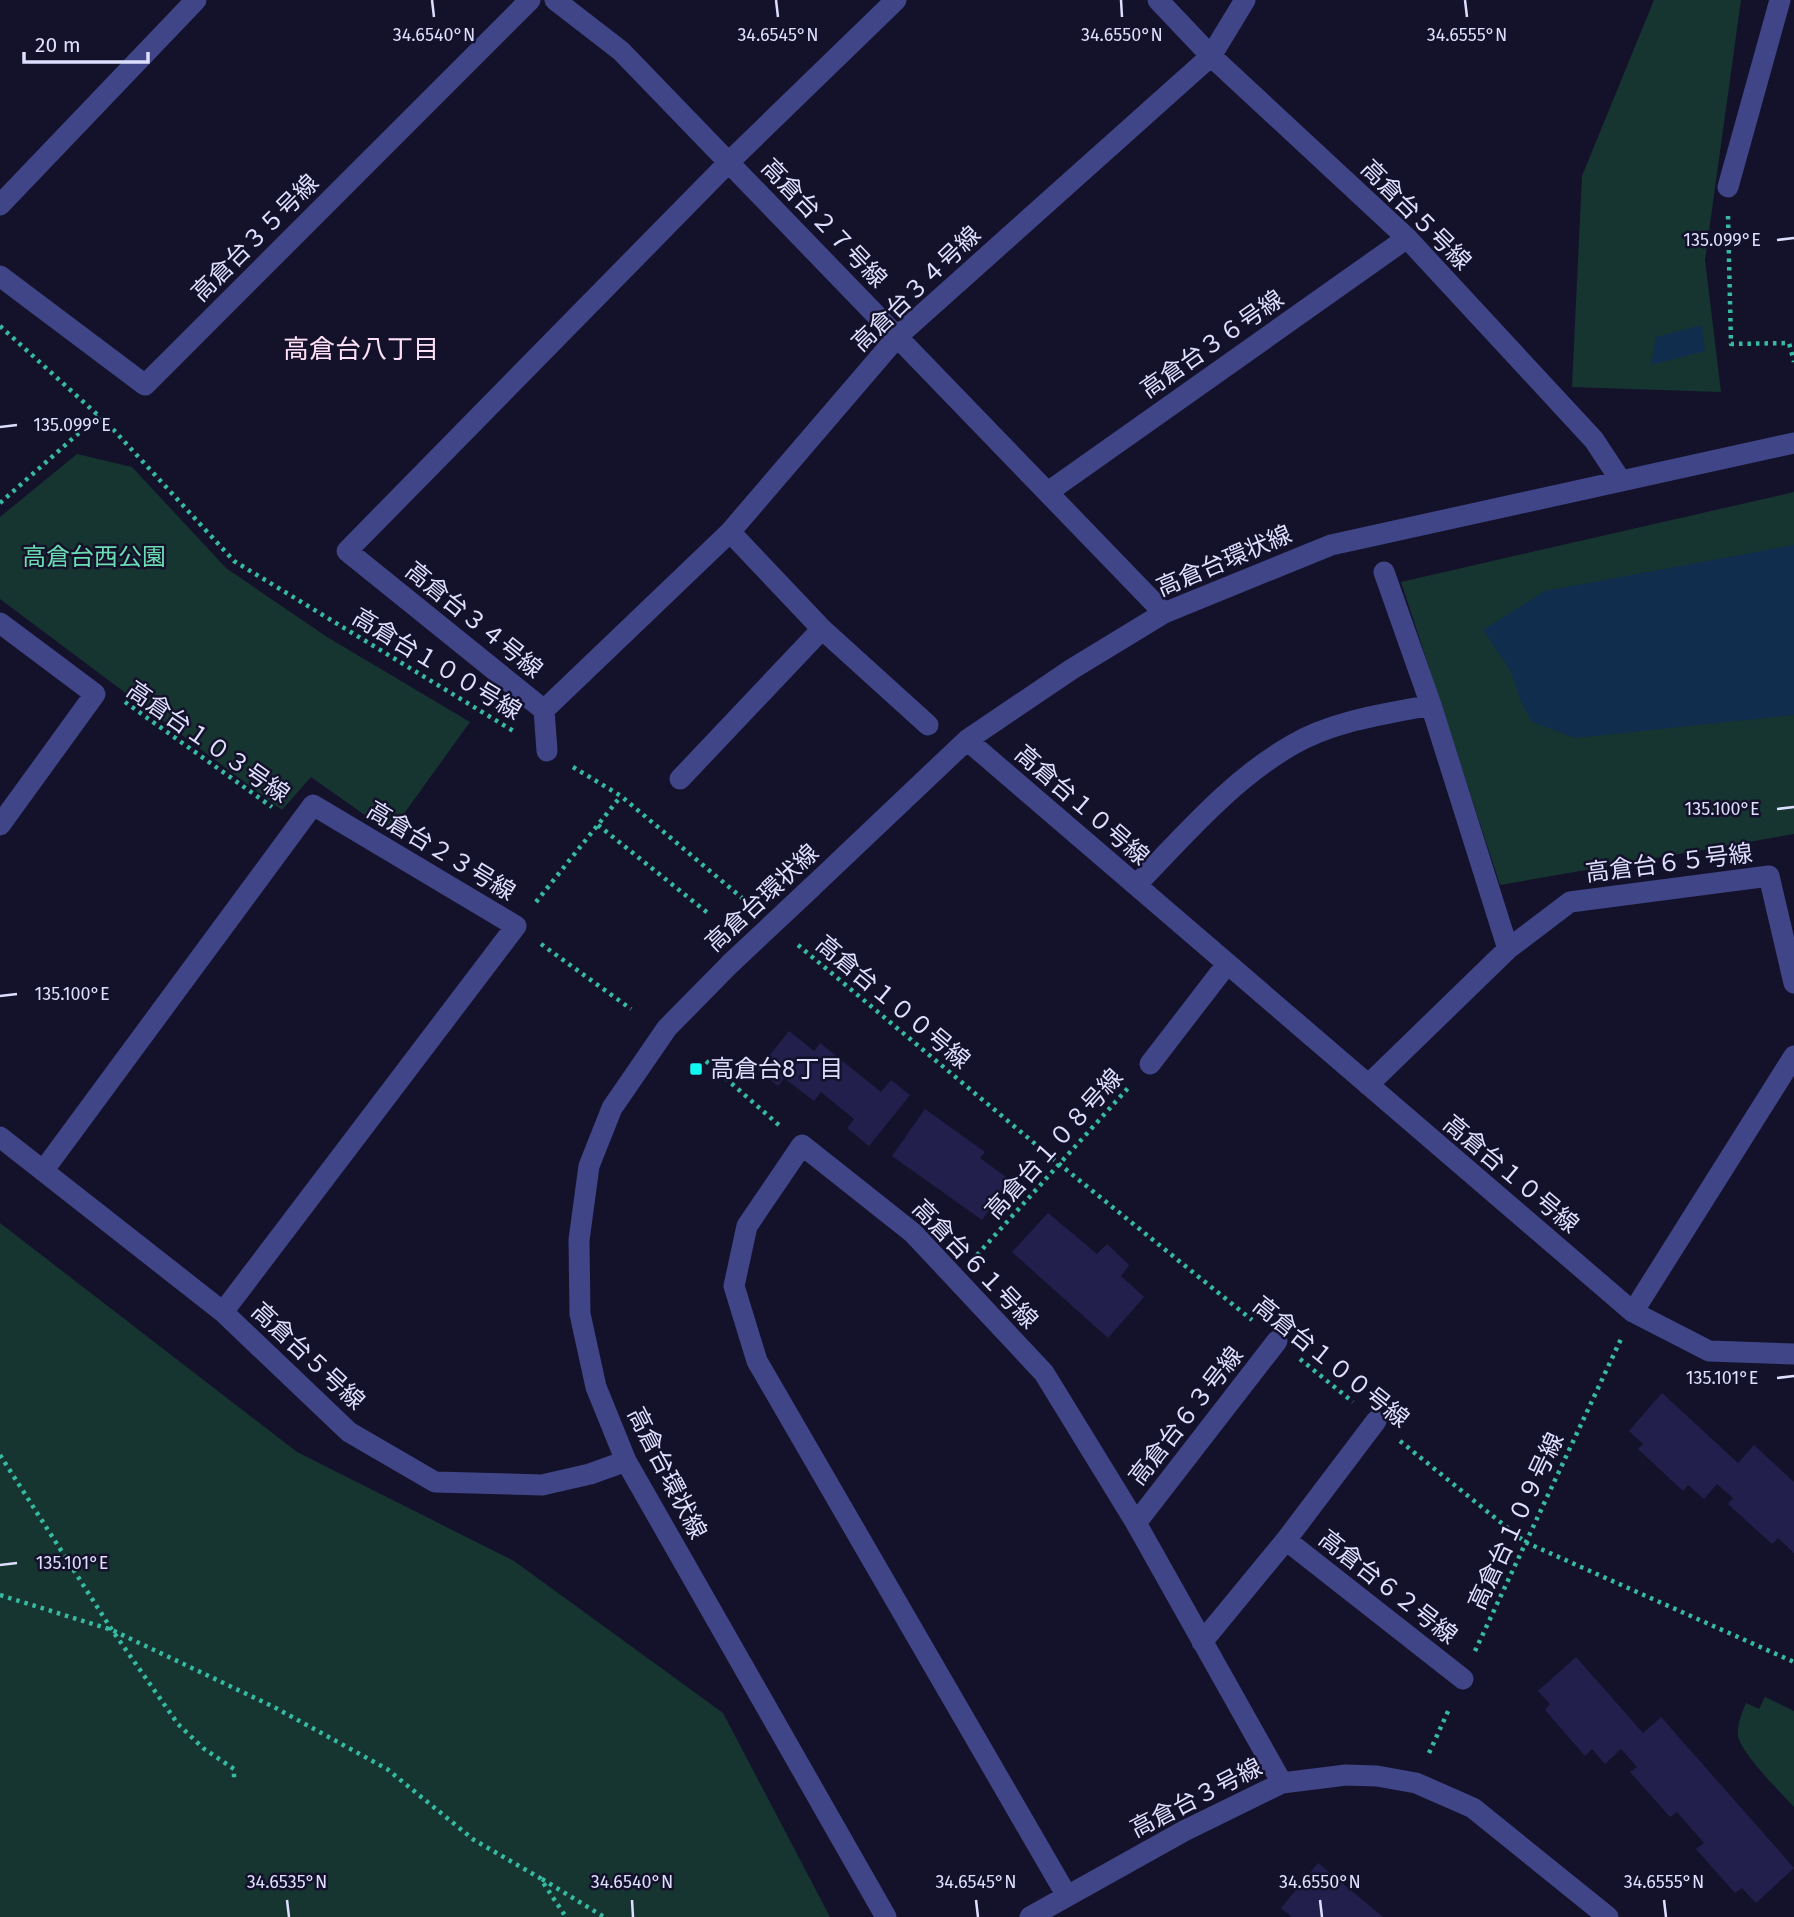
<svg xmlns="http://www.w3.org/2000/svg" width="1794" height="1917" font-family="'Fira Sans','Noto Sans JP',sans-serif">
	<rect width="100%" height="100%" fill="#14122b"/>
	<path fill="#163530" d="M1654,0H1741L1705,260L1721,392L1572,387L1582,176Z
		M77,454L132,467L226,568L327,637L470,722L390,833L311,777L282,810L0,599V517Z
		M1794,492V834L1500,885L1401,582Z
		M0,1223L297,1452L514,1561L723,1713L830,1917H0Z
		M1765,1697L1794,1711V1807C1781,1793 1741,1753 1738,1736C1737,1725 1742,1712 1746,1703L1759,1709Z"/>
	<path fill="#102d4d" d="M1702,325L1705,351L1651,365L1656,337Z
		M1794,545V715L1575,738L1532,722L1522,704L1510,670L1483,630L1545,591Z"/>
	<path fill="#231f4c" d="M789,1031L814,1051L820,1043L881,1092L891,1080L910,1095L869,1146L847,1128L854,1119L821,1092L814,1101L784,1078L778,1086L758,1070Z
		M925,1109L985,1152L980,1158L1010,1180L982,1220L892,1156Z
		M1048,1213L1097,1254L1107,1244L1129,1265L1121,1276L1144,1297L1108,1338L1012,1252Z
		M1662,1393L1738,1463L1754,1445L1794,1482V1553L1778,1538L1772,1544L1728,1504L1733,1498L1717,1484L1704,1499L1688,1485L1683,1491L1638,1449L1643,1444L1629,1431Z
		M1576,1657L1643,1733L1661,1717L1794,1868L1756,1903L1742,1888L1735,1893L1696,1849L1704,1843L1677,1812L1670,1817L1630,1772L1637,1767L1621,1749L1605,1764L1592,1749L1585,1756L1545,1710L1550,1704L1538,1691Z
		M1318,1863L1383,1917H1292L1281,1908Z"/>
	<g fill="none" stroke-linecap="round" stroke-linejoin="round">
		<path stroke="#36baa2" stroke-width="4.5" stroke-dasharray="3.5 5" stroke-linecap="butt" d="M1728,216L1731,344L1789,343L1794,362
			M0,326L111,427L234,561L515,732
			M0,503L98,416
			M125,702L272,807
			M573,767L621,796L748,903
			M598,825L709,914
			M536,902L621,796
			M541,944L631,1009
			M798,945L1058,1163L1252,1320
			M706,1061L780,1126
			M977,1255L1129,1087
			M1300,1359L1353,1402
			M1400,1441L1525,1542L1794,1662
			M0,1455L112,1630L178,1724L203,1748L234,1769V1782
			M0,1595L112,1630L274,1707L387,1769L474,1840L540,1878L566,1917
			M1475,1651L1621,1339
			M1429,1753L1450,1707
			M542,1879L604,1917"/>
		<path stroke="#404588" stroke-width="21" d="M555,0L621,51L1164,613
			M896,0L729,162L347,551L544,710L730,532L898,336L1211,56L1245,0
			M1158,0L1211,56L1407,238L1594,440L1621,481
			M1728,187L1780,0
			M0,205L196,0
			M0,276L145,385L530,0
			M1048,492L1407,238
			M730,532L822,629L928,725
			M1384,572L1431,705L1508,949
			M0,623L95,694L0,825
			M544,710L547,751
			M967,740L1633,1312L1709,1351L1794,1354
			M680,779L822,629
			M1136,885C1184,836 1231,780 1292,745C1332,721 1385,714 1431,705
			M812,887L967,740L1072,669L1164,613L1331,545L1794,443
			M731,963L667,1028L612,1108L589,1166L579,1240L580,1314L596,1387L626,1461L886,1917
			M1150,1064L1227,964
			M1368,1085L1508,949L1570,902L1769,876L1794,983
			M0,1137L223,1312L349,1432L435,1482L542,1485L590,1474L626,1461
			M43,1171L313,805L516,926L223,1312
			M1633,1312L1794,1056
			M1136,1523L1277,1341
			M1286,1540L1376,1421
			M1202,1642L1286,1540L1463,1679
			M1067,1896L757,1361L734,1286L747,1226L802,1145L913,1233L1044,1373L1136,1523L1282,1783
			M1030,1917L1184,1831L1282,1783L1346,1775L1377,1776L1416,1783L1473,1808L1608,1917"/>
		<path stroke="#404588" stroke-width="21" d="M731,963L812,887"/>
	</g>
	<path fill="none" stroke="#dedefe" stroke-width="2.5" d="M432,0L434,17M776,0L778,17M1121,0L1122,17M1465,0L1467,17M1777,240L1794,238M0,427L17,425M1777,809L1794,807M0,996L17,994M1777,1378L1794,1376M0,1565L17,1563M287,1900L289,1917M632,1900L633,1917M976,1900L978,1917M1320,1900L1322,1917M1664,1900L1666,1917"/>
	<rect fill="#12f6f2" stroke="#14122b" stroke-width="2.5" x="689" y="1062" width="14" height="14" rx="3.5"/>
	<g text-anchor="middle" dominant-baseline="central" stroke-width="5" stroke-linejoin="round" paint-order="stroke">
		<g font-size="24" fill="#dedefe" stroke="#14122b">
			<text transform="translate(1416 215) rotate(45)">高倉台５号線</text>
			<text transform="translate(824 223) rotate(46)">高倉台２７号線</text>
			<text transform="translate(255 238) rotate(-45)">高倉台３５号線</text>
			<text transform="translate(916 289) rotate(-44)">高倉台３４号線</text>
			<text transform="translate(1212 344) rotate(-35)">高倉台３６号線</text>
			<text transform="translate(1224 561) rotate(-23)">高倉台環状線</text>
			<text transform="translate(474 620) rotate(39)">高倉台３４号線</text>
			<text transform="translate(437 664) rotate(31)">高倉台１００号線</text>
			<text transform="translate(208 742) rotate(35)">高倉台１０３号線</text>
			<text transform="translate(1082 805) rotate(41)">高倉台１０号線</text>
			<text transform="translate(441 851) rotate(31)">高倉台２３号線</text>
			<text transform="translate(1669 863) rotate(-7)">高倉台６５号線</text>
			<text transform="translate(762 898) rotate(-43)">高倉台環状線</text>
			<text transform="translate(893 1002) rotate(40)">高倉台１００号線</text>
			<text transform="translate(1054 1144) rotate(-48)">高倉台１０８号線</text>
			<text transform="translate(1511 1174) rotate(40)">高倉台１０号線</text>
			<text transform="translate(975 1264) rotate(46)">高倉台６１号線</text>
			<text transform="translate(308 1356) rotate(43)">高倉台５号線</text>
			<text transform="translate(1331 1362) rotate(39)">高倉台１００号線</text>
			<text transform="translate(1186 1416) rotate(-52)">高倉台６３号線</text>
			<text transform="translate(667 1473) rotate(63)">高倉台環状線</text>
			<text transform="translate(1516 1521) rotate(-65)">高倉台１０９号線</text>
			<text transform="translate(1388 1587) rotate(38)">高倉台６２号線</text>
			<text transform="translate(1196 1798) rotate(-27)">高倉台３号線</text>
		</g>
		<g font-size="24" fill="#6bddb3" stroke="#14122b">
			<text x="94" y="557">高倉台西公園</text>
		</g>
		<g font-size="24" fill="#dedefe" stroke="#14122b" text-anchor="start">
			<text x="710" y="1069">高倉台8丁目</text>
		</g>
		<g font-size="26" fill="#fee0f6" stroke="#14122b">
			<text x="361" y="349">高倉台八丁目</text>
		</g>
	</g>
	<g font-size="18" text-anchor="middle" fill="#dedefe" stroke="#14122b" stroke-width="5" stroke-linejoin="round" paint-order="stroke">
		<text x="434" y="41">34.6540°N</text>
		<text x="778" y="41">34.6545°N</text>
		<text x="1122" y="41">34.6550°N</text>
		<text x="1467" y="41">34.6555°N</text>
		<text x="1722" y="246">135.099°E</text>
		<text x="72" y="431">135.099°E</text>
		<text x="1722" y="815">135.100°E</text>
		<text x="72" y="1000">135.100°E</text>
		<text x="1722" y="1384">135.101°E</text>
		<text x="72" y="1569">135.101°E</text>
		<text x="287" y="1888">34.6535°N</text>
		<text x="632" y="1888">34.6540°N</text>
		<text x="976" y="1888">34.6545°N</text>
		<text x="1320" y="1888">34.6550°N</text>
		<text x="1664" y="1888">34.6555°N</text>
	</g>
	<path d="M24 52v10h124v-10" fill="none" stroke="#dedefe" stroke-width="3.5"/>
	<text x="35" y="52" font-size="21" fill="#dedefe" stroke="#14122b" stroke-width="5" paint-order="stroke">20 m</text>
</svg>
